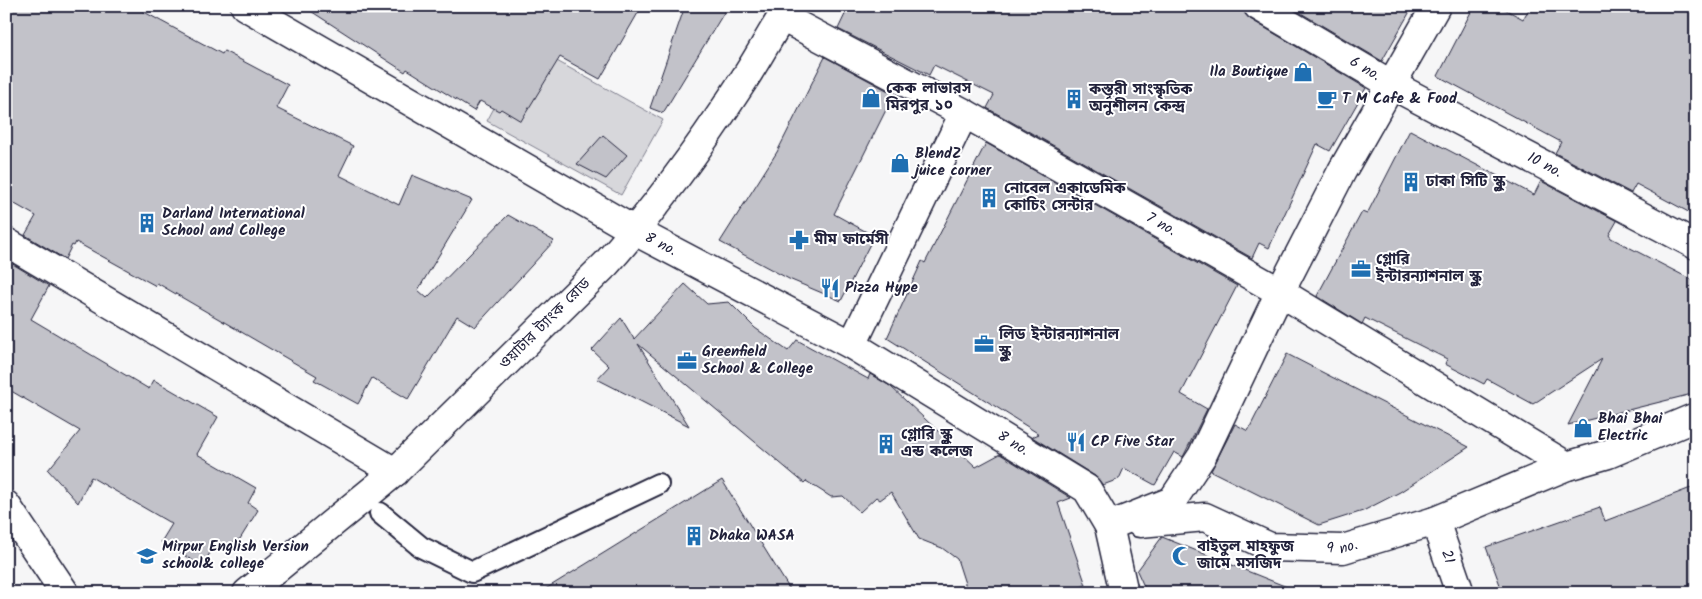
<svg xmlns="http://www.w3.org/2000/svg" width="1702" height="599" font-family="Kalam,'Noto Sans Bengali',sans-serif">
	<rect width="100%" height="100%" fill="#f6f6f7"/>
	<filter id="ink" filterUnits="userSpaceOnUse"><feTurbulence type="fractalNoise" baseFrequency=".02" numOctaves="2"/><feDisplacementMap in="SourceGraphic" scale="10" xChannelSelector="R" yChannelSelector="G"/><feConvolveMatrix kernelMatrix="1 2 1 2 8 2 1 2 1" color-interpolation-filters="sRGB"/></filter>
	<g filter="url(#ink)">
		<path fill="#d7d7db" stroke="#7c7c8b" d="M528,45L663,120L621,195L487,121Z"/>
		<path fill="#c2c2c9" stroke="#22223b" d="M6,6H133L222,54L224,51L288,85L276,108L353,146L339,175L399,205L412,175L472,200L418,290L427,298L508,215L554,241L475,327L457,316L408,399L372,378L358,404L314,380L317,376L157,283L156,286L76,242L74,246L72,245L65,259L25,235L36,216L6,199Z
			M303,6H642L600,79L560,57L521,121L501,109L499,111L480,101L474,111L407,69L405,72Z
			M685,6H728L663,113L650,108Z
			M849,6H1242L1245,14L1250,19L1366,88L1330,151L1317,144L1269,248L1259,243L1252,258L987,108L994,95L934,65L929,75L838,29Z
			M1289,6H1413L1382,61Z
			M1474,6H1499L1523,19L1531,6H1696V216L1636,184L1631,193L1555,153L1561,142L1438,76Z
			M825,57L894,94L834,214L874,236L841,301L789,279L720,242L777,152Z
			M1410,130L1534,195L1541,181L1617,221L1609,235L1611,238L1696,282V393L1568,425L1602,359L1533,404L1487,379L1484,384L1445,364L1447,359L1365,318L1362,324L1317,296L1362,212L1367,214Z
			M603,135L627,155L606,179L577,164Z
			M986,143L1237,286L1181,394L1207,409L1183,457L1174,452L1155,485L1124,468L1119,479L1103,485L1095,476L1032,437L1039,434L887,338L922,261L925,263Z
			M11,263L49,286L31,319L149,389L154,380L218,417L197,454L256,488L248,503L258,510L240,539L210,553L202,566L161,542L172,524L91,477L78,503L48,470L80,431L6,388V271Z
			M685,284L707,304L729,302L755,328L788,351L797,340L868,379L870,374L890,386L976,467L1000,454L1071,498L1058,503L1086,585L1062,593H968L957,559L942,548L919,539L891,492L880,500L876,497L860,512L843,496L831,497L806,481L804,483L638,344L689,426L597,379L609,366L592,350L621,318L634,339Z
			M1287,354L1320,371L1469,447L1400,492L1363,511L1319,525L1211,471L1235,424L1248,431Z
			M722,480L792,593H539Z
			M1696,486V593H1503L1486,547L1600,507L1605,521Z
			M1162,537L1297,591L1296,593H1147L1137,571Z"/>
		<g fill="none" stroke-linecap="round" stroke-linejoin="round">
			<defs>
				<path id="lane" d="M380,513L421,547L472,572L658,484"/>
				<g id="street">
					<path id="s1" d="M245,6L635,231L852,345L1087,489L1109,526L1124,593"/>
					<path id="s2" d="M1258,6L1392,85L1696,245"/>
					<path id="s3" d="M782,17L964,113L1280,292L1567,466"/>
					<path d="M6,242L395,472"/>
					<path d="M852,345L964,113"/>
					<path id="s4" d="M1435,521L1460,593"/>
					<path id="s5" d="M1140,523L1205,517L1270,547L1343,549L1435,521L1567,466L1608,454L1696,417"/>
					<path d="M1109,526L1172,501L1202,456L1280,292L1342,171L1436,6"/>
					<path d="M247,593L395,472L606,264C656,208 700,147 741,84C758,59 772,31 789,6"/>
				</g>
				<path id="primary" d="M6,505L65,593"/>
			</defs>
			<use href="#lane" stroke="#22223b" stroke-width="24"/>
			<use href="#street" stroke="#22223b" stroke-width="31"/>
			<use href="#primary" stroke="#22223b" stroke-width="31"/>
			<use href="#lane" stroke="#fff" stroke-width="20"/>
			<use href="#street" stroke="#fff" stroke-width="28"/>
			<use href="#primary" stroke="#fff" stroke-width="28"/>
		</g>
	</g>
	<defs>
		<symbol id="shop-bare" viewBox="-9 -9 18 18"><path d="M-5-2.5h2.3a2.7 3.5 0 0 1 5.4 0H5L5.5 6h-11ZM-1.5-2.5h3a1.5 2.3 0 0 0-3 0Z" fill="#1f6fb2" stroke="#fff" stroke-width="2.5" paint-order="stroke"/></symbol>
		<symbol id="building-bare" viewBox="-9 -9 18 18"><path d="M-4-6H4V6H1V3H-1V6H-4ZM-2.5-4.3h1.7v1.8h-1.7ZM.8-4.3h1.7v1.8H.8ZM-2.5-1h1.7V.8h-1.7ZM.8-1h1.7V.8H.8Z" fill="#1f6fb2" stroke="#fff" stroke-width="2.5" paint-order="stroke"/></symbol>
		<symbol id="cafe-bare" viewBox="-9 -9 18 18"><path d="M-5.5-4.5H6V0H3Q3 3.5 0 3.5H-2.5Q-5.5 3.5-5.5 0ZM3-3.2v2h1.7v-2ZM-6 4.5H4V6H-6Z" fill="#1f6fb2" stroke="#fff" stroke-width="2.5" paint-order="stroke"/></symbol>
		<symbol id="pharmacy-bare" viewBox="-9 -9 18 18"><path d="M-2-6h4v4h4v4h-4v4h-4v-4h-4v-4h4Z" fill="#1f6fb2" stroke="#fff" stroke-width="2.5" paint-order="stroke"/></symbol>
		<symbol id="office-bare" viewBox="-9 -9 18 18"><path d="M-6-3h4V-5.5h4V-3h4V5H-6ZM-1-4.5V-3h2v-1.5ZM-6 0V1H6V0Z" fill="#1f6fb2" stroke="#fff" stroke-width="2.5" paint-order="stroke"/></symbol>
		<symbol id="restaurant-bare" viewBox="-9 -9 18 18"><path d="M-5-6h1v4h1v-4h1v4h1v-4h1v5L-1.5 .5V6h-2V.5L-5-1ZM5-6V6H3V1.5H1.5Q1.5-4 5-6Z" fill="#1f6fb2" stroke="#fff" stroke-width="2.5" paint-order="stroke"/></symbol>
		<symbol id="school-bare" viewBox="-9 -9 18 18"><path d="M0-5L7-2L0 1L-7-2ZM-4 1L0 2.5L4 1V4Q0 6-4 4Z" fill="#1f6fb2" stroke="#fff" stroke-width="2.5" paint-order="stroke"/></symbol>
		<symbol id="mosque-bare" viewBox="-9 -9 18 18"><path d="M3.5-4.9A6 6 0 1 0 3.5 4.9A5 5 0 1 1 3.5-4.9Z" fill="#1f6fb2" stroke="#fff" stroke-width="2.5" paint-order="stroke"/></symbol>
	</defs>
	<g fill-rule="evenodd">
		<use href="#shop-bare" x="1289" y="58" width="28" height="28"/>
		<use href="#shop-bare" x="857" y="84" width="28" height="28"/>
		<use href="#building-bare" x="1060" y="85" width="28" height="28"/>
		<use href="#cafe-bare" x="1313" y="85" width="28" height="28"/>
		<use href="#shop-bare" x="886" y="149" width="28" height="28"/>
		<use href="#building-bare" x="1397" y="168" width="28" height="28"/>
		<use href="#building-bare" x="975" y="184" width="28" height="28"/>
		<use href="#building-bare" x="133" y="209" width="28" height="28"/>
		<use href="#pharmacy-bare" x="785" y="226" width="28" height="28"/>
		<use href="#office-bare" x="1347" y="255" width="28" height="28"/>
		<use href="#restaurant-bare" x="816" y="274" width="28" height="28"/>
		<use href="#office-bare" x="970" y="330" width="28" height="28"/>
		<use href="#office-bare" x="673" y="347" width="28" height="28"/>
		<use href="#shop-bare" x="1569" y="414" width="28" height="28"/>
		<use href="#restaurant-bare" x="1062" y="428" width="28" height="28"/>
		<use href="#building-bare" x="872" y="430" width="28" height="28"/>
		<use href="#building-bare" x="680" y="522" width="28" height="28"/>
		<use href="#school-bare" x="133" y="542" width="28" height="28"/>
		<use href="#mosque-bare" x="1168" y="542" width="28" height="28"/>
	</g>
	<g text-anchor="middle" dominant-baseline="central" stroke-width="4" stroke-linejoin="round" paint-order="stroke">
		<g font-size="15" fill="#22223b" stroke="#fff">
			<text stroke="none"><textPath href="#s2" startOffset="124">6 no.</textPath></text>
			<text stroke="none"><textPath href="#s2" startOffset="328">10 no.</textPath></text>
			<text stroke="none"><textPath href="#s3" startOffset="432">7 no.</textPath></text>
			<text stroke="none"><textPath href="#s1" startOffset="479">8 no.</textPath></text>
			<text transform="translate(545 324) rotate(-45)">ওয়াটার ট্যাংক রোড</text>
			<text stroke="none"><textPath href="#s1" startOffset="884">8 no.</textPath></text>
			<text stroke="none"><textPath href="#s5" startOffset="209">9 no.</textPath></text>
			<text stroke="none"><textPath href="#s4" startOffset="38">21</textPath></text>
		</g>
		<g font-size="15" font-weight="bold" fill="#22223b" stroke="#fff" text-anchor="start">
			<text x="1288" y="72" text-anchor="end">Ila Boutique</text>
			<text x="886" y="89">কেক লাভারস<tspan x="886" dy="17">মিরপুর ১০</tspan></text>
			<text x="1089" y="90">কস্তূরী সাংস্কৃতিক<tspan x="1089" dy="17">অনুশীলন কেন্দ্র</tspan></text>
			<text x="1342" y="99">T M Cafe &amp; Food</text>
			<text x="915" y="154">BlendZ<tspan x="915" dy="17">juice corner</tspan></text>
			<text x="1426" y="182">ঢাকা সিটি স্কুল</text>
			<text x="1004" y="189">নোবেল একাডেমিক<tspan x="1004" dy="17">কোচিং সেন্টার</tspan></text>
			<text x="162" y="214">Darland International<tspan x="162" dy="17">School and College</tspan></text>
			<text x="814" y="240">মীম ফার্মেসী</text>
			<text x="1376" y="260">গ্লোরি<tspan x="1376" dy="17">ইন্টারন্যাশনাল স্কুল</tspan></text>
			<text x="845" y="288">Pizza Hype</text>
			<text x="999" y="335">লিড ইন্টারন্যাশনাল<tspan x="999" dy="17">স্কুল</tspan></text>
			<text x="702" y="352">Greenfield<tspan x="702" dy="17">School &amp; College</tspan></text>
			<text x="1598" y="419">Bhai Bhai<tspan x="1598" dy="17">Electric</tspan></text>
			<text x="901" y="435">গ্লোরি স্কুল<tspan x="901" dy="17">এন্ড কলেজ</tspan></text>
			<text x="1091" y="442">CP Five Star</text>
			<text x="709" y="536">Dhaka WASA</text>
			<text x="162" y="547">Mirpur English Version<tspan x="162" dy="17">school&amp; college</tspan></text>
			<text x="1197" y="547">বাইতুল মাহফুজ<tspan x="1197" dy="17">জামে মসজিদ</tspan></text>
		</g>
	</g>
	<rect width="1702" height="599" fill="none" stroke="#fff" stroke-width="25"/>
	<rect x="12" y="12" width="1677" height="574" fill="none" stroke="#22223b" stroke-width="2" filter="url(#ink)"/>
</svg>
